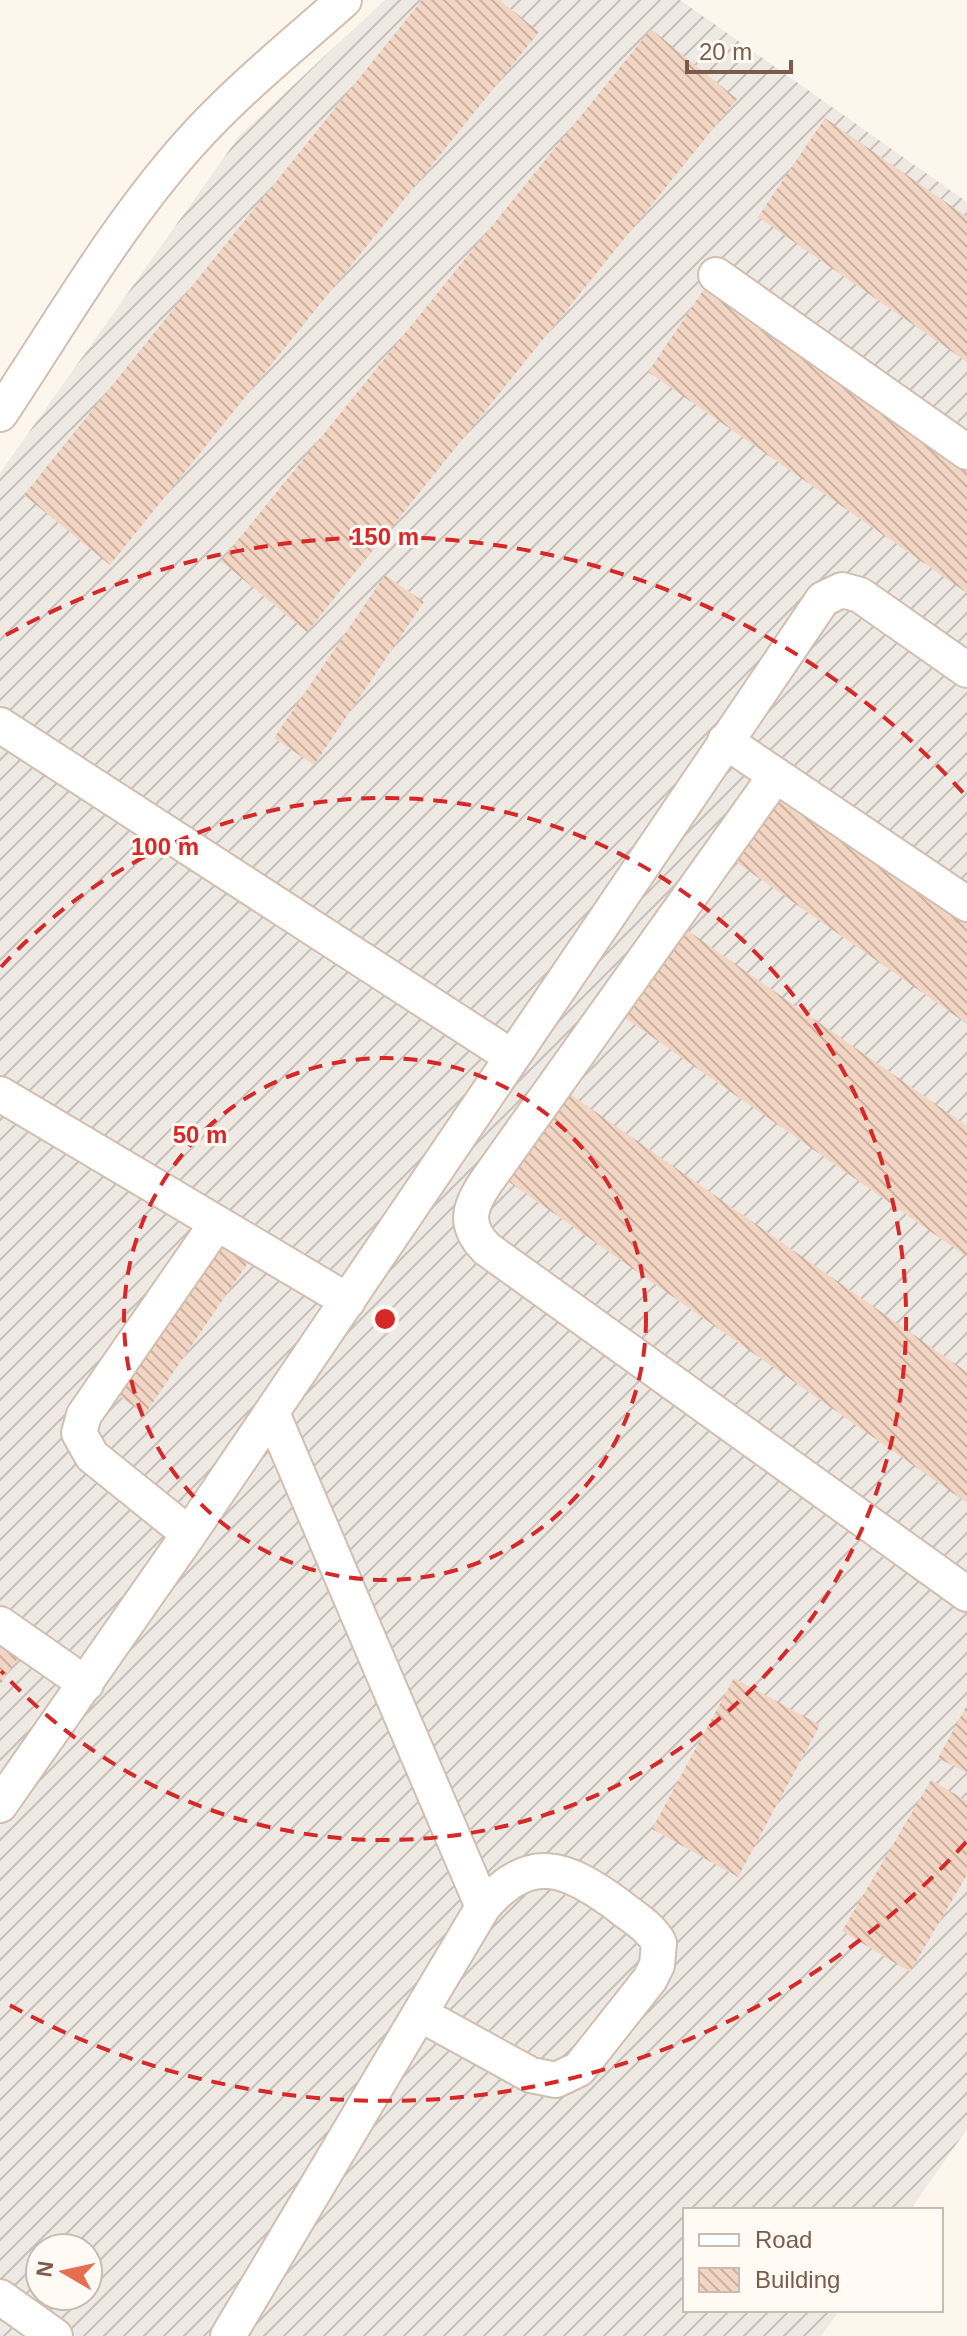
<svg xmlns="http://www.w3.org/2000/svg" width="967" height="2336" font-family="Arial,sans-serif">
	<defs>
		<pattern id="industrial-furrows" width="10" height="10" patternUnits="userSpaceOnUse" patternTransform="scale(2)"><rect width="10" height="10" fill="#efe9e4"/><path d="M-1 1l2-2M0 10L10 0M9 11l2-2" fill="none" stroke="#c7c0bb"/></pattern>
		<pattern id="building-back-hatch" width="6" height="6" patternUnits="userSpaceOnUse" patternTransform="scale(2)"><rect width="6" height="6" fill="#f3d5c3"/><path d="M-1 5l2 2M0 0l6 6M5-1l2 2" fill="none" stroke="#cab0a1"/></pattern>
	</defs>
	<rect width="100%" height="100%" fill="#fdf6ec"/>
	<path fill="url(#industrial-furrows)" fill-rule="evenodd" d="M385,0H680L967,202V2129L910,2210H685V2310H840L821,2336H0V473L240,135ZM40,2248H88V2296H40Z"/>
	<path fill="url(#building-back-hatch)" d="M422,0H500L539,32L110,565L24,495Z
		M651,29L737,99L307,632L221,561Z
		M825,118L967,217V362L758,217Z
		M715,273L967,447V593L648,372Z
		M385,575L424,602L314,765L274,738Z
		M797,774L967,894V1024L736,862Z
		M687,930L967,1126V1257L625,1018Z
		M570,1094L967,1372V1503L509,1182Z
		M217,1224L256,1251L145,1414L106,1387Z
		M0,1620L30,1640L0,1685Z
		M734,1678L820,1725L738,1877L652,1829Z
		M967,1705V1773L938,1758Z
		M931,1780L967,1801V1875L910,1972L842,1931Z"/>
	<g fill="none" stroke-linecap="round" stroke-linejoin="round">
		<defs>
			<path id="minor" d="M716,275L967,452
				M0,414C60,324 116,226 188,145C235,92 291,47 344,0
				M0,725L512,1057
				M725,741L967,904
				M776,775L486,1182C469,1207 463,1225 487,1249L967,1594
				M0,1094L348,1301
				M272,1413L483,1907
				M189,1534L92,1456L79,1433L84,1415L217,1223
				M0,1624L86,1684
				M0,1805L189,1534L823,599L842,590L860,595L967,670
				M0,2297L55,2336
				M228,2336L483,1907C530,1852 566,1867 618,1905C632,1917 650,1926 659,1943L657,1965L650,1979L579,2069L556,2080L531,2075L420,2014"/>
		</defs>
		<use href="#minor" stroke="#d1beb0" stroke-width="38"/>
		<use href="#minor" stroke="#fff" stroke-width="34"/>
	</g>
	<g fill="none" stroke="#d62828" stroke-width="4" stroke-dasharray="14 10">
		<circle cx="385" cy="1319" r="261"/>
		<path d="M1 967A521 521 0 1 1 1 1671"/>
		<path d="M966 1842A782 782 0 0 1 6 2003M6 635A782 782 0 0 1 966 796"/>
	</g>
	<circle cx="385" cy="1319" r="12" fill="#d62828" stroke="#fffaf3" stroke-width="4"/>
	<g font-size="24" text-anchor="middle" font-weight="bold" fill="#d62828" stroke="#fffaf3" stroke-width="6" stroke-linejoin="round" paint-order="stroke">
		<text x="385" y="545">150 m</text>
		<text x="165" y="855">100 m</text>
		<text x="200" y="1143">50 m</text>
	</g>
	<rect x="683" y="2208" width="260" height="104" fill="#fffaf3" stroke="#cabbb1" stroke-width="2"/>
	<rect x="699" y="2234" width="40" height="12" fill="#ffffff" stroke="#cabbb1" stroke-width="2"/>
	<text x="755" y="2248" font-size="24" fill="#7a5c4d">Road</text>
	<rect x="699" y="2268" width="40" height="24" fill="url(#building-back-hatch)" stroke="#cabbb1" stroke-width="2"/>
	<text x="755" y="2288" font-size="24" fill="#7a5c4d">Building</text>
	<g transform="translate(64 2272) rotate(279)"><circle r="38" fill="#fffaf3" stroke="#cabbb1" stroke-width="2"/>
	<path d="M0-6L14 30L0 20L-14 30Z" fill="#e76f51"/>
	<text y="-12" font-size="22" font-weight="bold" text-anchor="middle" fill="#7a5c4d">N</text>
	</g>
	<path d="M687 60v12h104v-12" fill="none" stroke="#7a5c4d" stroke-width="4"/>
	<text x="699" y="60" font-size="24" fill="#7a5c4d" stroke="#fffaf3" stroke-width="6" paint-order="stroke">20 m</text>
</svg>
